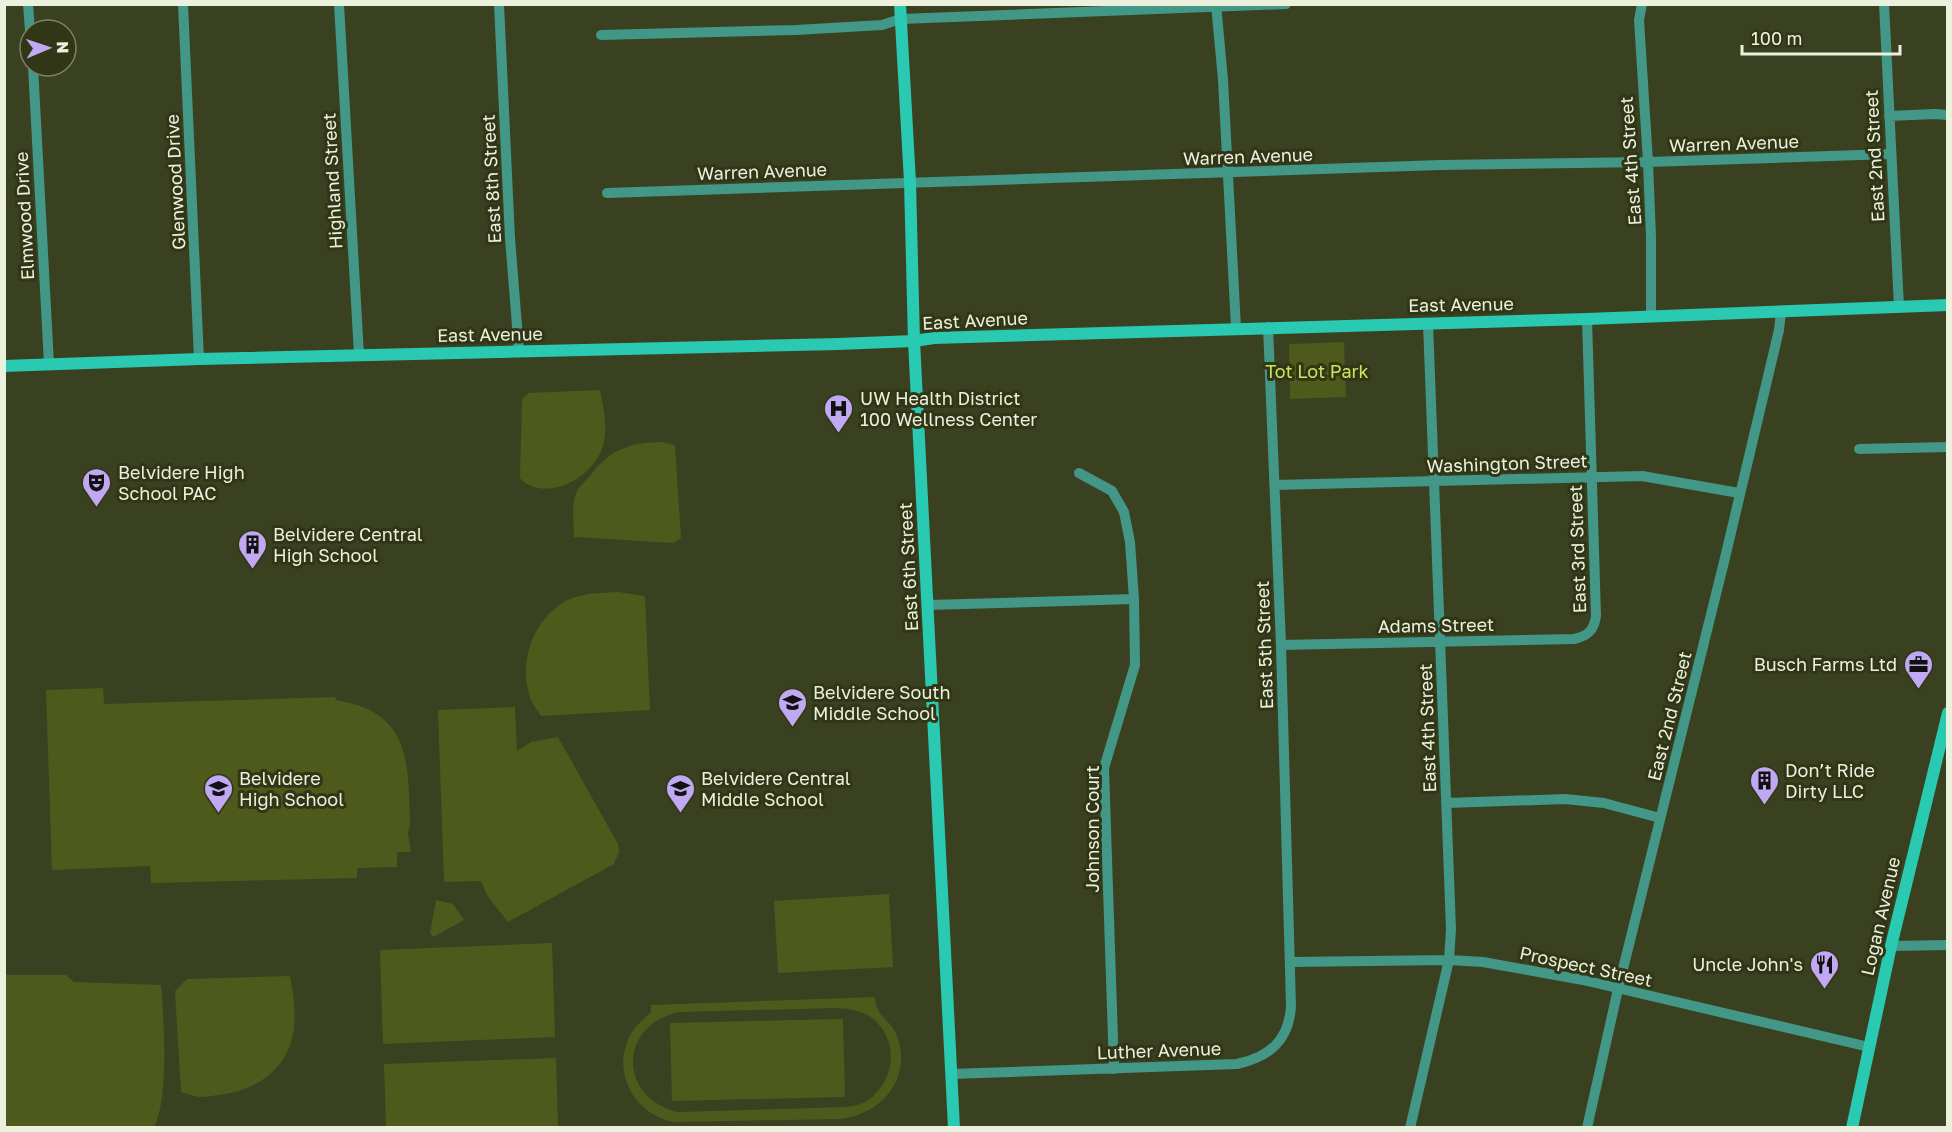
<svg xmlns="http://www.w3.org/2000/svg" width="1952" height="1132" font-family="'Golos Text',sans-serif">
	<rect width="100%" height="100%" fill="#3a4120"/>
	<path fill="#4e591c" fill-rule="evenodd" d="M1344,342L1346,397L1290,399L1289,344Z
		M600,390C604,410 609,432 601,451C591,476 557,496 531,486C527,485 523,481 520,478L522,399L529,393Z
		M660,442L675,445L681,538L674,543L574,537C574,522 571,505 577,491C580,486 585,481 589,477C610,450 627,443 660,442Z
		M618,592L645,596L650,710L541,716C538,711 534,706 531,700C518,665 531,622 564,602C579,593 600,593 618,592Z
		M103,688L104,704L335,697L336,700C412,712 408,763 410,825L408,833L411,852H397V867L357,868V878L151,883L150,866L52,870L46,690Z
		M515,707L517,751L531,742L558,737L618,844L619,852L614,864L508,922L488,897L481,881L444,882L438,710Z
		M889,894L893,967L778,973L774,901Z
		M436,900L453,904L464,920L433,937L430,933Z
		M552,943L555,1037L383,1044L380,950Z
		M4,975H66L74,982L161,985C164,1017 169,1100 154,1127H5Z
		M290,976C293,993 296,1010 294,1027C290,1069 256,1091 218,1095C212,1096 205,1097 199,1097C193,1096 187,1094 181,1092L175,991L187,979Z
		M875,997C876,1018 890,1018 897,1036C913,1078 881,1115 840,1119L673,1122C632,1113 610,1069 632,1032C637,1024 645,1018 651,1012V1005ZM836,1008C849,1009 862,1010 872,1018C900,1040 895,1081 868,1100C862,1104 854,1106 846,1107L677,1112C617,1096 619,1025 679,1012Z
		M843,1019L845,1097L672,1101L670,1023Z
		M556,1058L558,1127H386L384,1064Z"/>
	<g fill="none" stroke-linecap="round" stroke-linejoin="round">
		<path stroke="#429787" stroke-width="10" d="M28,4L30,31
			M183,4L199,359
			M339,4L359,355
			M499,4L510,238L519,351
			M1216,4L1223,80L1236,328
			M1642,4L1639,20L1648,162L1651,237V316
			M1884,4L1899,307
			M601,35L796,30L882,25L901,19L1286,4
			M33,66L49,364
			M1889,116L1935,114L1948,115
			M607,193L1440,165L1648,162L1890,154
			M1859,449L1948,447
			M1079,473L1112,491L1124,512L1130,542L1134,599L1135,665L1104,768L1114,1069
			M1275,485L1642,476L1739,493
			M928,605L1134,599
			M1281,645L1574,639C1588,636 1594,630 1596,616L1587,319
			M1447,803L1565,799L1604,803L1660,818
			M1891,946L1948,945
			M1290,962L1449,960L1483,962L1583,980L1869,1047
			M951,1074L1237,1064C1270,1057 1289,1040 1291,1006L1281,645L1268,327
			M1410,1128L1449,960L1451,929L1428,323
			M1587,1128L1618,989L1724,562L1779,330L1781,312"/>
		<path stroke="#29cab1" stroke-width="12" d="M900,4L910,182L914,341L954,1128
			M4,366L199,359L838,344L914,341L934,338L1587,319L1948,305
			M1852,1128L1891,946L1948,713"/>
	</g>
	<defs>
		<symbol id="hospital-pin" viewBox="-11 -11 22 30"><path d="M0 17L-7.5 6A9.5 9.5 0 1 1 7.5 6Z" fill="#c1a8f3" stroke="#303616"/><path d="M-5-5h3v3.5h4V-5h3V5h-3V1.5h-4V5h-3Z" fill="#111"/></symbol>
		<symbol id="theatre-pin" viewBox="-11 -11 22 30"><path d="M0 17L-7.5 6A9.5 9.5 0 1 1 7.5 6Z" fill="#c1a8f3" stroke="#303616"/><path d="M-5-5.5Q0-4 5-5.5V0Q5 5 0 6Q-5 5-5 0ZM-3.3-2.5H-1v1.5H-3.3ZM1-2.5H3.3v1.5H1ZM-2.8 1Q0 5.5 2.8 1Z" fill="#111"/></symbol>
		<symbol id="building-pin" viewBox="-11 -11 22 30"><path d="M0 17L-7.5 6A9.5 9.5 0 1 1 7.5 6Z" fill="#c1a8f3" stroke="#303616"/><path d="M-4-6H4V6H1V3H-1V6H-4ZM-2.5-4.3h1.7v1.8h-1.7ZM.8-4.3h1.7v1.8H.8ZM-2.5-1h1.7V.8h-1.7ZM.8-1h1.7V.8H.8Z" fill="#111"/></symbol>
		<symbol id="office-pin" viewBox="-11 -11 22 30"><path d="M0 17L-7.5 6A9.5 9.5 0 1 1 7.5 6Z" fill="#c1a8f3" stroke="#303616"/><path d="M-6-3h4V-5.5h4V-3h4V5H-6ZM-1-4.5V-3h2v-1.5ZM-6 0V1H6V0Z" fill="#111"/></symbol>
		<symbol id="school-pin" viewBox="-11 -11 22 30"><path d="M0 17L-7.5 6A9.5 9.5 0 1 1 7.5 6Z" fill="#c1a8f3" stroke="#303616"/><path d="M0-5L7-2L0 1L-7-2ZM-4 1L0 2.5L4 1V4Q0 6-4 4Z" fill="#111"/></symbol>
		<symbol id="restaurant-pin" viewBox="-11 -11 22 30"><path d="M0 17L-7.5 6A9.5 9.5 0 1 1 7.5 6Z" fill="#c1a8f3" stroke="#303616"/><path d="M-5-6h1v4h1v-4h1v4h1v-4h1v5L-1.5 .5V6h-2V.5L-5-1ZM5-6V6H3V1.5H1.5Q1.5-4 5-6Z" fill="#111"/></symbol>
	</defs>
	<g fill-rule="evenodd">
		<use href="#hospital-pin" x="822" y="392" width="33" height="45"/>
		<use href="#theatre-pin" x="80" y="466" width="33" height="45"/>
		<use href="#building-pin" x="236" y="528" width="33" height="45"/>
		<use href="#office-pin" x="1902" y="648" width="33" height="45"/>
		<use href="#school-pin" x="776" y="686" width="33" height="45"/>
		<use href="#building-pin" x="1748" y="764" width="33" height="45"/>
		<use href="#school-pin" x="202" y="772" width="33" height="45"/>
		<use href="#school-pin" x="664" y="772" width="33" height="45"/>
		<use href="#restaurant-pin" x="1808" y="948" width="33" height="45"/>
	</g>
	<g text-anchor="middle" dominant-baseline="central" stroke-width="6" stroke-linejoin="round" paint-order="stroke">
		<g font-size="18" fill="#ecf1de" stroke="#303616">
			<text transform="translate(1734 143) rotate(-2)">Warren Avenue</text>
			<text transform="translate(1248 156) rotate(-2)">Warren Avenue</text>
			<text transform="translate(1874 156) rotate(-93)">East 2nd Street</text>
			<text transform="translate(1630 161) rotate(-94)">East 4th Street</text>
			<text transform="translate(762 171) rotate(-2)">Warren Avenue</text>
			<text transform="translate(491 179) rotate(-93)">East 8th Street</text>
			<text transform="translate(332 181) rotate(-93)">Highland Street</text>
			<text transform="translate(175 182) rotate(-93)">Glenwood Drive</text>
			<text transform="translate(24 216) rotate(-93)">Elmwood Drive</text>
			<text transform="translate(1461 304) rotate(-1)">East Avenue</text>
			<text transform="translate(975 320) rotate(-3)">East Avenue</text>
			<text transform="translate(490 334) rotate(-1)">East Avenue</text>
			<text transform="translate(1507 463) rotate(-2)">Washington Street</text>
			<text transform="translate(1577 549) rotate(-92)">East 3rd Street</text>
			<text transform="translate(908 567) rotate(-93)">East 6th Street</text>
			<text transform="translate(1436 625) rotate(-1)">Adams Street</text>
			<text transform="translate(1264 645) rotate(-92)">East 5th Street</text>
			<text transform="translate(1669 716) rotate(-76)">East 2nd Street</text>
			<text transform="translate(1427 728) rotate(-92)">East 4th Street</text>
			<text transform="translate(1092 829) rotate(-90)">Johnson Court</text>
			<text transform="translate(1880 916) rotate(-77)">Logan Avenue</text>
			<text transform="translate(1586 966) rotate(12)">Prospect Street</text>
			<text transform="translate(1159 1050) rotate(-2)">Luther Avenue</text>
		</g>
		<g font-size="18" fill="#cae45e" stroke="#303616">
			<text x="1317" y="371">Tot Lot Park</text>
		</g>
		<g font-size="18" fill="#ecf1de" stroke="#303616" text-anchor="start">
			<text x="860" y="398">UW Health District<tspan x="860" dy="21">100 Wellness Center</tspan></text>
			<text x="118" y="472">Belvidere High<tspan x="118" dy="21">School PAC</tspan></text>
			<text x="273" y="534">Belvidere Central<tspan x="273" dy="21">High School</tspan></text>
			<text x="1897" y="664" text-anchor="end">Busch Farms Ltd</text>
			<text x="813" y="692">Belvidere South<tspan x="813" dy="21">Middle School</tspan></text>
			<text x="1785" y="770">Don’t Ride<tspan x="1785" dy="21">Dirty LLC</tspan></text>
			<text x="239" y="778">Belvidere<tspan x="239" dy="21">High School</tspan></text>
			<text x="701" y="778">Belvidere Central<tspan x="701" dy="21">Middle School</tspan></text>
			<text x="1803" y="964" text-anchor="end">Uncle John's</text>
		</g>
	</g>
	<rect width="1952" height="1132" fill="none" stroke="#ecf1de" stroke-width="12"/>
	<g transform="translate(48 48) rotate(88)"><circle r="28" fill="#303616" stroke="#7b8166" stroke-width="1.5"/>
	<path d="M0-4.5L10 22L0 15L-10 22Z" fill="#c1a8f3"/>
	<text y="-9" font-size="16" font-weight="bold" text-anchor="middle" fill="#ecf1de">N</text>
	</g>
	<path d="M1742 45v9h158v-9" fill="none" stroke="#ecf1de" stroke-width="3"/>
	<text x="1751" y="45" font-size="18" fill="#ecf1de" stroke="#303616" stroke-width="4.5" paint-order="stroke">100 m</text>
</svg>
